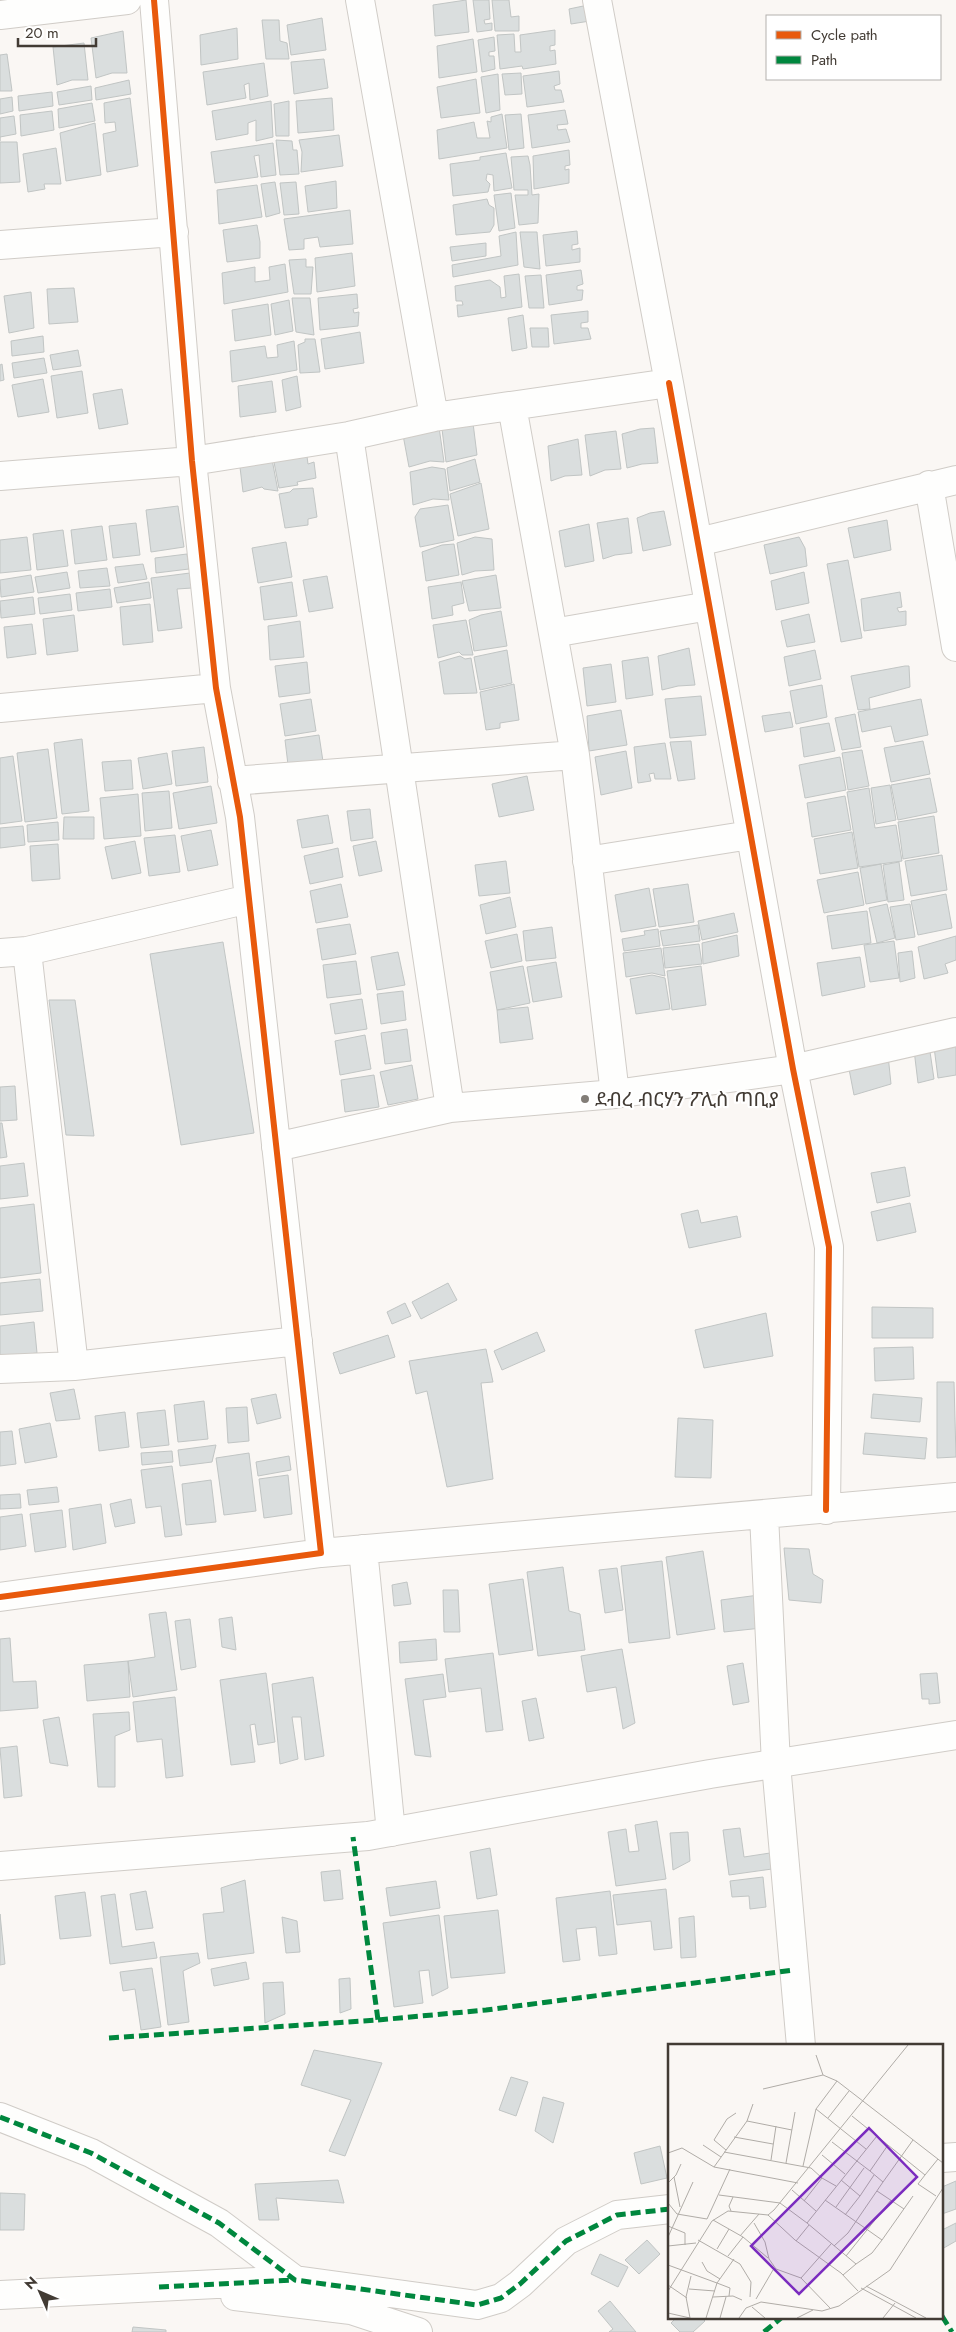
<svg xmlns="http://www.w3.org/2000/svg" width="956" height="2332" font-family="Jost,'Noto Sans Ethiopic',sans-serif">
	<rect width="100%" height="100%" fill="#faf7f4"/>
	<path fill="#dadede" stroke="#c1c5c4" d="M466,0L469,32L435,36L433,5Z
		M473,0H489L490,19L484,20L485,24L492,23V30L477,32Z
		M492,0H509L511,17L519,16V31H495Z
		M588,5L590,21L571,24L569,9Z
		M322,18L326,50L291,55L287,25Z
		M262,20H279L280,41L287,43L289,59H266Z
		M237,28L238,59L201,65L200,35Z
		M555,30V45L550,46V51L555,50L556,64L523,69L522,66L500,69L497,35L514,34L515,52H521L520,35Z
		M123,31L127,73H112L96,78L91,38Z
		M494,37L495,51L489,52V56H494L495,69L482,72L478,40Z
		M473,39L477,72L439,78L437,46Z
		M84,43L88,80H72L57,85L53,47Z
		M7,54L12,91H0V55Z
		M324,59L328,88L294,94L291,62Z
		M264,63L268,96L250,100L249,83L244,85L246,98L207,105L203,72Z
		M559,71L560,84L554,86L555,90H561L564,102L527,107L523,76Z
		M521,73L522,94L505,95L502,74Z
		M498,74L500,110L486,113L481,77Z
		M476,79L480,113L441,118L437,87Z
		M129,80L131,94L96,100L95,88Z
		M91,86L92,100L59,105L57,92Z
		M52,92L53,106L19,111L18,96Z
		M12,97L13,111L0,114V99Z
		M130,98L138,166L107,172L103,134L116,131L115,122L105,123L104,103Z
		M332,98L334,130L298,133L296,101Z
		M271,101L273,137L256,141V120L248,123V134L216,140L212,111Z
		M289,101V136H276L274,104Z
		M92,103L95,121L59,128L58,109Z
		M565,110L568,124L557,125L558,130L566,129L570,142L532,148L528,115Z
		M52,111L54,130L21,136L20,115Z
		M502,114L507,148L439,159L437,130L474,122L477,138H490L487,121L491,122V117Z
		M521,114L524,148L509,150L505,115Z
		M14,116L16,134L0,137V141V118Z
		M95,123L101,175L66,181L60,133Z
		M339,135L343,166L301,172L302,152L299,140Z
		M276,140L292,141L293,150H297L299,174L280,175Z
		M0,142H17L20,182L0,183Z
		M273,143L276,175L261,177L259,155L254,156L258,177L215,183L211,152Z
		M56,148L61,184H44L45,189L28,192L23,154Z
		M569,150L570,165L565,166V170L569,169V183L534,189L533,156Z
		M506,153L512,188L494,191L493,175L487,174L486,180L490,184L488,192L453,196L450,164L480,160V157Z
		M528,156L530,165L532,195L539,194L538,223L519,225L515,195H528V190H514L511,157Z
		M336,181L337,208L308,212L305,186Z
		M275,182L280,213L266,217L261,184Z
		M296,182L299,214L284,215L280,183Z
		M257,185L262,217L219,224L217,190Z
		M511,193L515,228L499,231L494,195Z
		M487,199L489,205L494,208V225L490,232L456,235L453,205Z
		M350,210L353,244L320,247L318,237L304,239V249L289,250L284,219Z
		M257,225L260,242V258L227,262L223,230Z
		M577,231L578,244L572,245V250L580,248V262L546,266L543,235Z
		M516,232L518,265L453,277L452,265L501,256L499,236Z
		M520,232H537L540,269L524,267Z
		M486,243V256L452,261L450,247Z
		M352,253L355,286L317,292L315,258Z
		M306,259V267H313L311,294H294L289,260Z
		M285,264L288,292L224,304L222,273L255,267V282L270,280L269,267Z
		M581,270L583,284L577,286V290H583L582,300L549,305L546,275Z
		M519,274L522,307L458,317L457,305H463L462,301H456L455,286L490,280L500,287L501,298L506,297L504,276Z
		M541,275L544,308H529L525,276Z
		M74,288L78,322L49,324L47,289Z
		M31,292L34,328L9,333L4,296Z
		M357,294L358,308L353,309L354,313L359,312L358,326L320,330L318,298Z
		M292,298H310L314,335L296,332Z
		M289,300L293,331L275,335L271,304Z
		M268,304L271,335L235,341L232,310Z
		M588,311V322L581,323V328H588L591,339L554,344L551,315Z
		M523,315L527,348L512,351L508,318Z
		M530,328H548L549,347H532Z
		M360,332L364,363L325,369L321,339Z
		M43,336L44,352L12,356L11,341Z
		M305,339H315L320,372L300,373L298,345L305,342Z
		M294,341L297,370L232,382L230,351L265,346L267,358L278,357L277,345Z
		M78,350L81,366L53,370L50,355Z
		M44,358L47,373L14,378L12,363Z
		M2,364L4,380L0,381V365Z
		M82,371L88,413L57,418L51,376Z
		M297,376L301,407L286,411L282,380Z
		M43,379L49,412L18,417L12,385Z
		M272,381L276,412L240,417L238,386Z
		M122,389L128,424L99,429L93,394Z
		M473,423L477,455L446,462L442,429Z
		M439,427L444,462L430,461L409,467L403,435Z
		M654,428L658,463L642,464L627,468L622,434L640,429Z
		M616,431L621,469L605,470L590,476L585,435Z
		M578,439L582,475L565,476L551,481L548,446Z
		M306,449L308,464L314,462L316,478L297,482L298,485L279,488L273,457Z
		M271,454L278,491L264,489L262,487L243,492L239,459Z
		M475,459L480,482L450,491L447,468Z
		M432,467L445,469L449,500L433,499L413,505L410,472Z
		M481,483L489,529L458,536L450,494Z
		M313,488L317,517L308,519V525L285,528L279,494L290,492L293,489Z
		M448,505L454,540L420,547L415,517L420,509Z
		M178,506L184,547L151,552L146,510Z
		M664,511L671,545L643,551L637,518L650,513Z
		M628,518L632,553L615,555L603,559L597,523Z
		M887,520L891,550L854,558L848,528Z
		M136,523L140,555L113,558L109,526Z
		M589,524L594,561L565,567L559,531Z
		M102,526L107,560L75,564L71,530Z
		M63,530L68,566L37,570L33,534Z
		M27,537L31,570L0,573V540Z
		M475,537L492,539L494,570L475,571L462,575L457,543Z
		M799,537L805,548L807,566L770,574L764,545Z
		M286,542L292,577L258,583L252,548Z
		M454,544L459,575L426,581L422,552L442,545Z
		M187,554L189,569L156,573L155,558Z
		M848,560L862,638L841,642L827,564Z
		M143,564L147,579L118,583L115,567Z
		M107,568L110,586L80,588L78,571Z
		M67,572L70,588L38,593L35,577Z
		M804,572L809,603L776,610L771,581Z
		M190,573L192,588L177,589L182,628L158,631L151,578Z
		M31,575L34,592L1,597L0,580Z
		M496,575L501,608L469,611L462,581Z
		M327,576L333,608L309,612L303,580Z
		M149,582L151,598L117,603L114,588Z
		M292,582L297,616L264,620L260,587Z
		M461,582L464,603L452,606L453,615L432,619L428,587Z
		M110,589L112,607L78,611L76,593Z
		M900,592L902,607L897,608L899,612L906,611V625L864,631L861,599Z
		M70,594L72,610L40,614L38,598Z
		M33,597L35,614L1,618L0,601Z
		M150,604L153,642L123,645L120,607Z
		M501,611L507,646L474,651L469,620L481,615Z
		M809,614L815,642L787,647L781,621Z
		M74,615L78,651L47,655L43,619Z
		M466,620L473,655H462L459,652L438,658L433,625Z
		M300,621L304,657L270,660L268,626Z
		M32,624L36,654L7,658L4,627Z
		M689,648L695,685L678,686L662,690L658,656Z
		M507,650L512,683L480,690L474,657Z
		M815,650L821,679L789,686L784,657Z
		M460,656L465,659L471,658L477,693L444,694L439,662Z
		M648,657L653,695L626,699L622,661Z
		M307,662L310,693L279,697L275,666Z
		M611,664L616,702L587,706L583,668Z
		M905,666H909L910,687L869,698L870,709L858,710L851,676Z
		M514,684L519,720L500,723V728L486,730L480,692Z
		M822,685L827,717L796,724L790,691Z
		M701,696L706,735L670,738L665,699Z
		M311,699L316,731L285,736L280,704Z
		M921,699L928,735L895,742L891,726L862,732L858,712Z
		M621,710L627,745L589,751L587,716Z
		M790,712L793,727L765,732L762,716Z
		M855,714L861,747L842,750L835,718Z
		M829,723L835,751L804,757L800,728Z
		M319,735L324,768L289,773L285,740Z
		M82,739L89,811L62,814L54,743Z
		M691,741L695,779L678,781L670,742Z
		M923,741L930,774L891,782L884,748Z
		M665,743L671,779H655L654,773L649,774L651,781L638,783L634,747Z
		M204,747L208,782L176,786L172,751Z
		M48,749L57,818L25,822L17,753Z
		M862,750L869,786L848,790L842,753Z
		M626,751L632,788L601,795L595,757Z
		M167,753L172,784L143,789L138,758Z
		M13,756L22,821L0,824V758Z
		M840,757L846,790L805,798L799,765Z
		M131,760L133,789L105,791L102,762Z
		M527,776L534,810L499,817L492,784Z
		M930,778L937,812L898,820L891,785Z
		M890,785L896,820L876,824L871,788Z
		M211,786L217,823L179,829L173,793Z
		M869,788L875,828L896,825L902,861L859,867L847,792Z
		M169,791L172,828L145,831L142,793Z
		M138,794L141,836L104,839L100,798Z
		M845,796L851,830L812,837L807,803Z
		M370,809L373,838L351,841L347,811Z
		M328,815L333,843L302,848L297,820Z
		M934,816L939,853L903,859L898,822Z
		M64,817H94V839H63Z
		M58,822L59,840L28,842L27,825Z
		M23,826L25,845L0,848V828Z
		M211,830L218,865L188,871L181,836Z
		M852,832L858,868L820,874L814,839Z
		M175,835L180,872L149,876L144,838Z
		M135,841L141,873L112,879L105,847Z
		M376,841L382,871L359,876L353,846Z
		M58,844L60,879L32,881L30,846Z
		M338,848L343,877L310,884L304,856Z
		M942,855L947,890L911,896L905,861Z
		M506,861L510,893L479,896L475,865Z
		M899,862L904,900L888,902L883,865Z
		M881,864L887,900L866,904L860,868Z
		M858,872L864,905L824,913L817,880Z
		M341,884L348,917L316,923L310,891Z
		M688,884L694,922L659,927L653,889Z
		M649,888L656,926L621,932L615,895Z
		M946,894L952,928L918,935L911,901Z
		M510,897L516,927L486,934L480,905Z
		M887,904L895,938L877,943L869,908Z
		M910,904L915,937L896,940L890,907Z
		M867,911L871,943L832,949L827,916Z
		M734,913L738,932L702,940L698,921Z
		M350,924L356,954L322,960L317,929Z
		M698,925L700,941L663,946L660,931Z
		M552,927L556,958L526,961L523,931Z
		M658,929L660,946L624,951L622,939L645,935L644,931Z
		M517,934L522,961L491,968L485,941Z
		M737,935L739,956L703,964L702,943Z
		M956,936V960L945,964L948,973L924,979L918,947Z
		M894,941L899,978L870,982L864,945Z
		M223,942L254,1133L181,1145L150,954Z
		M699,944L702,964L665,968L663,948Z
		M661,948L665,976L652,973L626,977L623,953Z
		M912,951L915,978L900,982L898,953Z
		M398,952L405,985L377,990L371,957Z
		M860,957L865,987L822,996L817,963Z
		M356,961L361,994L327,998L323,965Z
		M556,962L562,997L533,1002L527,967Z
		M523,966L530,1003L497,1010L490,972Z
		M701,966L706,1005L672,1010L667,971Z
		M652,975L665,978L670,1009L636,1014L630,979Z
		M403,991L406,1020L381,1024L377,994Z
		M362,999L367,1029L335,1034L330,1004Z
		M49,1000H75L94,1136L66,1135Z
		M528,1007L533,1039L500,1043L497,1010Z
		M407,1029L411,1061L385,1064L381,1033Z
		M365,1035L371,1069L340,1075L335,1041Z
		M956,1042V1075L938,1078L934,1047Z
		M929,1045L934,1079L918,1083L914,1050Z
		M888,1055L891,1084L854,1095L849,1069Z
		M412,1065L418,1099L388,1105L380,1072Z
		M374,1075L379,1107L345,1112L341,1080Z
		M15,1086L17,1120L0,1121V1087Z
		M0,1123H2L7,1157L0,1158Z
		M24,1163L28,1196L0,1199V1166Z
		M905,1167L910,1196L877,1203L871,1173Z
		M910,1203L916,1232L877,1241L871,1212Z
		M34,1204L41,1273L0,1278V1208Z
		M698,1210L701,1223L737,1216L741,1237L689,1248L681,1214Z
		M40,1279L43,1311L0,1315V1283Z
		M448,1283L457,1300L421,1319L412,1302Z
		M405,1303L411,1316L392,1324L387,1312Z
		M872,1307L933,1308V1338H872Z
		M766,1313L773,1356L704,1368L695,1330Z
		M34,1322L37,1353L0,1357V1326Z
		M537,1332L545,1351L502,1370L494,1351Z
		M388,1335L395,1357L340,1374L333,1353Z
		M913,1347L914,1379L875,1381L874,1348Z
		M486,1349L493,1382L481,1383L493,1479L447,1487L427,1391L416,1394L409,1361Z
		M937,1382H954L956,1457L937,1458Z
		M74,1389L80,1419L56,1421L50,1393Z
		M276,1394L281,1418L257,1424L251,1399Z
		M873,1394L922,1398L920,1422L871,1418Z
		M204,1401L208,1439L178,1442L174,1405Z
		M247,1407L249,1441L228,1443L226,1408Z
		M165,1410L169,1445L141,1448L137,1413Z
		M125,1412L129,1447L99,1451L95,1416Z
		M678,1418L713,1420L711,1478L675,1477Z
		M50,1423L57,1457L25,1463L19,1429Z
		M12,1431L16,1464L0,1466V1432Z
		M865,1433L927,1438L925,1459L863,1454Z
		M216,1445L212,1462L180,1466L178,1450Z
		M172,1451L173,1462L142,1465L141,1453Z
		M249,1453L256,1511L224,1515L216,1458Z
		M289,1456L291,1470L258,1476L256,1462Z
		M172,1466L182,1535L165,1537L161,1506L146,1508L141,1470Z
		M288,1475L292,1514L264,1518L259,1479Z
		M211,1480L216,1522L186,1525L182,1484Z
		M57,1487L59,1502L29,1505L27,1490Z
		M20,1494L21,1508L0,1509V1495Z
		M131,1499L135,1523L115,1527L110,1504Z
		M101,1504L106,1543L73,1550L69,1509Z
		M62,1510L66,1547L35,1552L30,1514Z
		M22,1514L26,1546L0,1550V1517Z
		M784,1548L809,1549L813,1574L823,1580L821,1603L789,1600Z
		M703,1551L715,1629L677,1635L666,1557Z
		M662,1561L670,1638L629,1643L621,1566Z
		M563,1567L569,1611L580,1614L585,1650L538,1656L527,1572Z
		M617,1568L623,1610L605,1613L599,1570Z
		M523,1579L533,1650L499,1655L489,1584Z
		M407,1582L411,1604L394,1606L392,1585Z
		M443,1590H458L460,1632H444Z
		M759,1595L762,1628L724,1632L721,1600Z
		M166,1612L177,1690L133,1697L128,1661L155,1657L149,1614Z
		M232,1617L236,1650L222,1647L219,1619Z
		M190,1619L196,1667L181,1670L175,1621Z
		M10,1638L13,1682L36,1681L38,1708L0,1711V1639Z
		M436,1639L437,1660L400,1663L399,1642Z
		M622,1649L635,1723L623,1729L616,1687L587,1692L581,1656Z
		M493,1653L503,1730L486,1732L481,1688L449,1692L445,1659Z
		M128,1661L130,1697L87,1701L84,1665Z
		M743,1663L749,1702L733,1705L727,1666Z
		M266,1673L275,1742L258,1745L255,1724L250,1725L255,1762L231,1765L220,1680Z
		M937,1673L940,1703L929,1704V1699H922L920,1674Z
		M443,1674L446,1697L423,1700L431,1757L415,1755L405,1679Z
		M313,1677L324,1756L305,1760L301,1717H292L298,1759L280,1764L272,1684Z
		M175,1697L183,1776L166,1778L162,1739L137,1742L133,1702Z
		M536,1698L544,1738L529,1741L522,1701Z
		M129,1712L130,1730L115,1736V1787H98L93,1714Z
		M59,1717L68,1766L50,1763L43,1720Z
		M17,1746L22,1796L4,1798L0,1748Z
		M657,1821L666,1879L616,1886L608,1832L626,1829L629,1852L639,1851L635,1825Z
		M740,1828L744,1857L770,1853L772,1869L729,1875L723,1830Z
		M688,1832L690,1861L673,1870L670,1833Z
		M490,1848L497,1895L477,1899L470,1852Z
		M340,1870L343,1899L324,1901L321,1872Z
		M763,1877L766,1907L750,1909L749,1896L732,1897L730,1881Z
		M245,1880L254,1953L208,1959L203,1914L224,1912L221,1888Z
		M436,1881L440,1908L390,1916L386,1888Z
		M666,1889L672,1948L654,1950L651,1921L617,1925L613,1895Z
		M146,1891L153,1928L136,1930L130,1894Z
		M610,1891L617,1954L599,1956L596,1927L576,1929L580,1960L563,1962L556,1898Z
		M85,1892L91,1936L60,1939L55,1896Z
		M115,1894L122,1947L154,1942L157,1958L110,1964L101,1896Z
		M498,1910L505,1973L451,1978L444,1916Z
		M0,1914L5,1964L0,1965Z
		M439,1915L448,1988L432,1996L429,1970L419,1971L423,2003L394,2007L383,1923Z
		M694,1916L696,1957L681,1958L679,1918Z
		M282,1917L297,1921L300,1952L286,1953Z
		M198,1953L200,1963L183,1971L189,2022L168,2025L160,1957Z
		M246,1962L249,1979L214,1986L211,1969Z
		M152,1968L161,2027L141,2030L135,1989L123,1991L120,1972Z
		M350,1978L351,2009L340,2013L339,1979Z
		M283,1982L285,2014L265,2023L263,1983Z
		M314,2050L382,2063L345,2156L329,2151L351,2100L301,2085Z
		M511,2077L528,2082L516,2116L499,2110Z
		M543,2097L564,2103L553,2143L535,2131Z
		M660,2146L667,2178L641,2184L634,2153Z
		M338,2180L344,2203L276,2198L279,2220H259L255,2184Z
		M956,2181V2209L942,2214V2187Z
		M0,2193L25,2194L24,2230H0Z
		M956,2223V2241L942,2249V2230Z
		M647,2240L660,2254L639,2274L625,2260Z
		M600,2254L628,2267L618,2287L591,2274Z
		M610,2301L636,2332H609L613,2329L598,2311Z
		M676,2318H702L705,2321L693,2332H680L671,2323Z
		M133,2327L166,2330V2332H132Z"/>
	<g fill="none" stroke-linecap="round" stroke-linejoin="round">
		<defs>
			<path id="minor" d="M0,15L127,0
				M0,245L174,232
				M669,383L793,1069L829,1247L826,1510
				M434,417L669,383L597,0
				M349,436L450,1108
				M0,476L192,461L349,436L434,417L360,0
				M929,485L956,647
				M698,542L956,480
				M553,633L709,606
				M0,708L216,688
				M575,755L615,1094
				M232,781L575,755L512,406
				M587,861L750,835
				M27,951L249,899
				M0,953L27,951L74,1366
				M276,1147L450,1108L615,1094L793,1069L956,1032
				M0,1369L74,1366L298,1341
				M764,1515L776,1764L801,2046
				M363,1549L391,1832
				M321,1553L956,1497
				M0,1597L321,1553L240,817L216,688L192,461L154,0
				M0,2117L91,2153L219,2223L295,2280L477,2305L501,2298L520,2284L566,2241L617,2215L670,2209
				M942,2158L956,2157
				M0,2295L295,2280
				M235,2296L351,2310L418,2332"/>
			<path id="tertiary" d="M0,1866L368,1836L710,1774L956,1735"/>
		</defs>
		<use href="#minor" stroke="#d0ccc7" stroke-width="30"/>
		<use href="#tertiary" stroke="#d0ccc7" stroke-width="30"/>
		<use href="#minor" stroke="#fefefd" stroke-width="28"/>
		<use href="#tertiary" stroke="#fefefd" stroke-width="28"/>
		<path stroke="#00873e" stroke-width="5" stroke-dasharray="10 5" stroke-linecap="butt" d="M378,2020L486,2010L794,1970
			M109,2038L378,2020L353,1837
			M0,2117L91,2153L219,2223L295,2280L477,2305L501,2298L520,2284L566,2241L617,2215L670,2209
			M159,2287L295,2280
			M942,2316L952,2332
			M764,2332L781,2318"/>
		<defs>
			<path id="cycleway" d="M669,383L793,1069L829,1247L826,1510
				M0,1597L321,1553L240,817L216,688L192,461L154,0"/>
		</defs>
		<use href="#cycleway" stroke="#fff" stroke-width="9"/>
		<use href="#cycleway" stroke="#e8590c" stroke-width="6"/>
	</g>
	<circle fill="#827d77" stroke="#fff" stroke-width="2" cx="585" cy="1099" r="5"/>
	<g text-anchor="middle" dominant-baseline="central" stroke-width="4.5" stroke-linejoin="round" paint-order="stroke">
		<g font-size="20" fill="#423b34" stroke="#fff" text-anchor="start">
			<text x="595" y="1099">ደብረ ብርሃን ፖሊስ ጣቢያ</text>
		</g>
	</g>
	<g transform="translate(668 2044)">
		<rect width="275" height="275" fill="#faf7f4"/>
		<path fill="none" stroke="#b0aca7" stroke-width="1" d="M148,11L155,31M95,45L155,31L169,37L275,119M148,65L198,105M184,72L257,131L270,115M160,74L181,47M79,77L124,86M66,93L105,100M164,98L202,127L220,101M35,101L53,113M58,106L46,96L59,75L68,69M56,108L143,124L154,134L136,157M0,109L14,104L46,123L130,139M154,111L177,130M103,116L108,82M118,119L127,68M135,122L148,65L169,37M46,123L79,77L85,60M202,127L215,138L245,96M257,131L250,140L268,152M6,133L12,163M154,134L168,142M173,136L192,152L206,131M0,139L8,131L13,120M124,146L148,167M209,147L236,165M51,151L112,159L139,179L209,92M157,156L214,196L204,209L188,220M0,159L9,170L39,175M168,163L196,124M63,167L61,162L65,153M100,171L127,196L173,229L190,247M177,171L192,152M39,175L62,125M45,176L75,193L60,212M86,179L97,198L101,215L108,225L133,234M139,179L188,220L175,231M0,182L17,189V201M72,192L91,170M0,193L25,138M75,193L100,214M30,196L72,220L83,238L82,253M214,196L245,152M128,197L141,181M0,202L28,199M166,202L180,189L215,138M49,205L61,185M178,212L223,156M34,218L39,227L52,235M0,221L49,239L66,215M0,241L19,254M198,242L258,274M193,244L248,274M21,245L47,247M0,247L44,177L60,167L100,171L106,166L240,1M45,253L65,252L74,256M88,255L105,226M84,263L97,274M162,264L133,234L163,200M0,269L22,274M22,274L18,253L23,232M38,274L49,239L62,244L61,252M52,274L58,253M71,274L78,264L93,258L154,267L171,262L222,226L275,144M129,274L145,266M215,274L227,259"/>
		<path fill="#7b2cbf" fill-opacity="0.15" stroke="#7b2cbf" stroke-width="2.5" d="M201,84L249,133L131,250L83,202Z"/>
		<rect width="275" height="275" fill="none" stroke="#423b34" stroke-width="2.5"/>
	</g>
	<rect x="766" y="15" width="175" height="65" fill="#ffffff" stroke="#b3b1ae"/>
	<rect x="776" y="31" width="25" height="8" fill="#e8590c" stroke="#b3b1ae"/>
	<text x="811" y="40" font-size="15" fill="#423b34">Cycle path</text>
	<rect x="776" y="56" width="25" height="8" fill="#00873e" stroke="#b3b1ae"/>
	<text x="811" y="65" font-size="15" fill="#423b34">Path</text>
	<g transform="translate(40 2292) rotate(315)" stroke="#ffffff" stroke-width="4" paint-order="stroke">
	<path d="M0-4L9 19L0 12L-9 19Z" fill="#423b34"/>
	<text y="-8" font-size="14" font-weight="bold" text-anchor="middle" fill="#423b34">N</text>
	</g>
	<path d="M18 38v8h78v-8" fill="none" stroke="#423b34" stroke-width="2.5"/>
	<text x="25" y="38" font-size="15" fill="#423b34" stroke="#ffffff" stroke-width="4" paint-order="stroke">20 m</text>
</svg>
